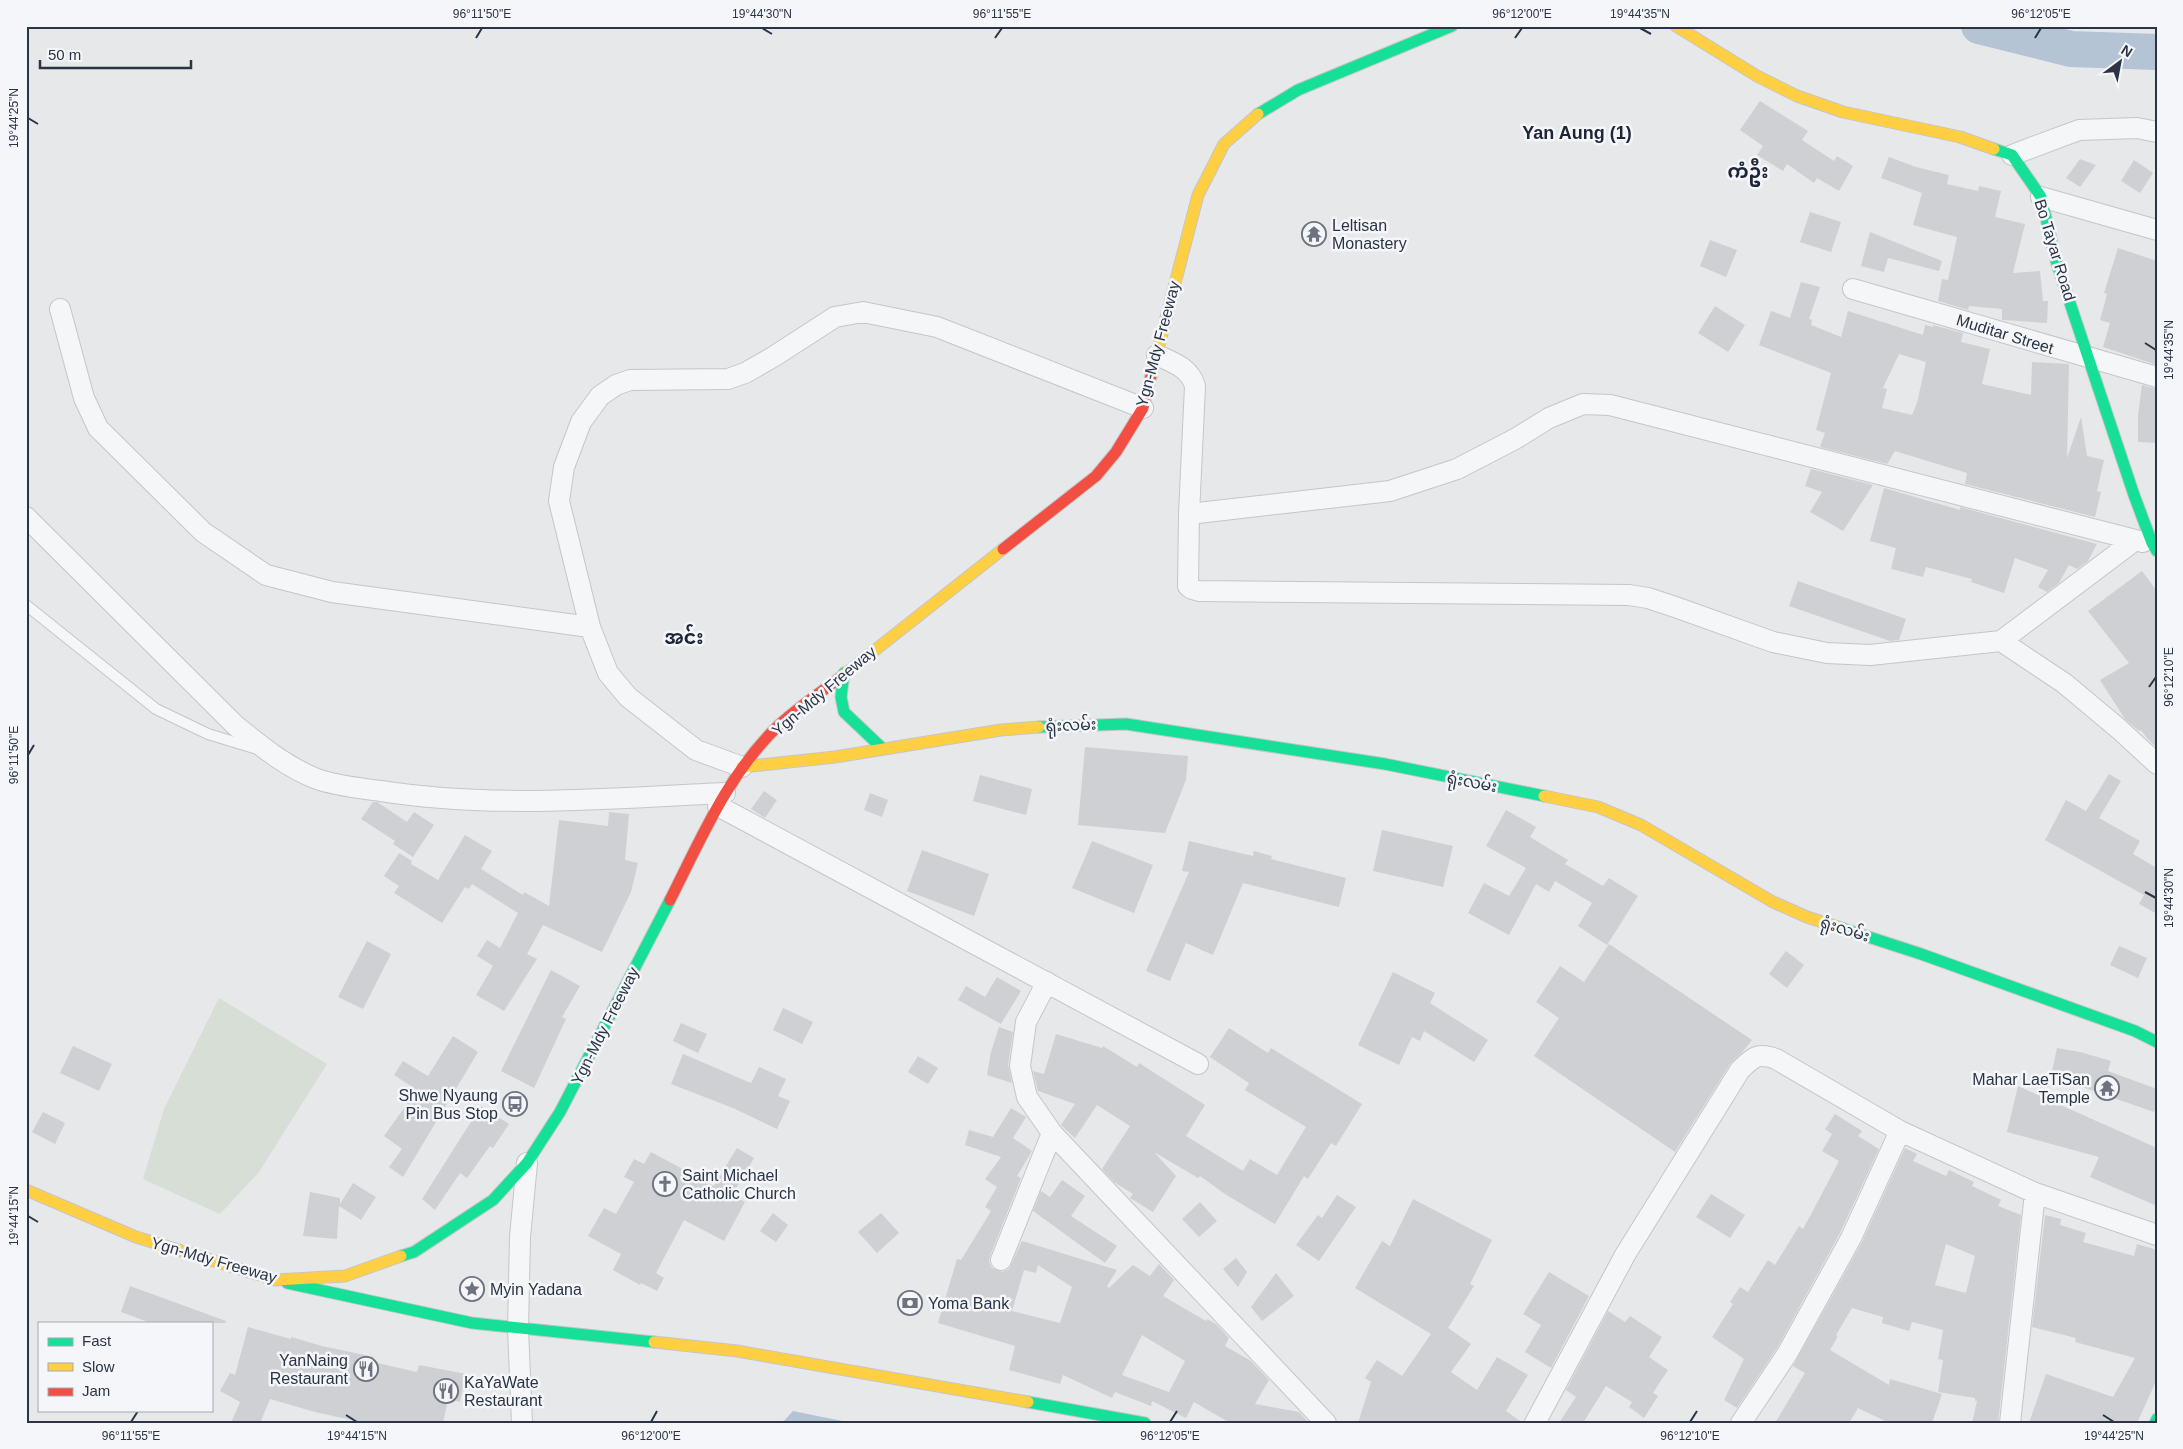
<svg xmlns="http://www.w3.org/2000/svg" width="2183" height="1449" font-family="Helvetica,'Noto Sans Myanmar',sans-serif">
	<rect width="100%" height="100%" fill="#e6e8ea"/>
	<path fill="#d6ded6" d="M219,998L327,1064L259,1172L220,1214L143,1179L164,1109Z"/>
	<path fill="#b4c4d5" d="M793,1411L852,1423H782Z"/>
	<g fill="none" stroke-linecap="round" stroke-linejoin="round">
		<path stroke="#b4c4d5" stroke-width="36" d="M1979,26L2071,49L2157,52"/>
	</g>
	<path fill="#ced0d3" fill-rule="evenodd" d="M1760,101L1808,131L1802,140L1834,161L1837,156L1853,166L1839,191L1817,178L1814,183L1787,164L1783,171L1757,155L1763,146L1740,130Z
		M1889,157L1916,167L1949,175L1947,184L1978,191L1979,186L2001,191L1995,217L2025,224L2013,273L2040,271L2043,301H2048L2047,323L2004,320H2002V309L1969,306L1968,310L1938,301L1942,279L1948,280L1957,237L1913,225L1922,193L1881,178Z
		M2080,159L2096,165L2080,187L2066,178Z
		M2134,160L2153,173L2140,193L2121,181Z
		M1810,212L1841,222L1831,252L1800,242Z
		M1870,232L1942,261L1939,271L1888,258L1884,272L1861,266Z
		M1710,240L1737,250L1726,277L1700,266Z
		M2118,248L2157,261V365L2103,347L2110,323L2100,320L2107,294L2104,293Z
		M1801,282L1820,287L1809,319L1812,320L1811,325L1841,337L1848,311L1923,335L1925,325L1933,327V325L1963,333L1961,342L1990,349L1982,384L2031,395L2032,362L2069,364L2067,458L2081,417L2087,456L2104,460L2097,491L2101,492L2095,517L1965,484L1967,473L1895,451L1887,464L1820,447L1825,433L1816,430L1831,373L1759,345L1771,311L1790,318ZM1899,354L1926,362L1917,403L1912,415L1882,408L1887,389L1883,388Z
		M1715,306L1745,325L1728,352L1698,333Z
		M2142,385L2157,389V443L2138,442V415Z
		M1811,469L1873,485L1843,531L1810,512L1822,492L1805,486Z
		M1884,488L1960,510V507L2097,544L2088,561L2077,569L2069,565L2059,583L2047,592L2038,587L2048,570L2015,558L2004,593L1971,582L1972,579L1926,567L1923,577L1891,569L1896,548L1870,541Z
		M2142,571L2157,591V748L2147,738L2141,730L2139,731L2125,719L2100,680L2129,663L2088,611Z
		M1798,581L1906,619L1899,640L1890,641L1789,606Z
		M1085,747L1188,756L1186,780L1165,833L1078,825Z
		M2109,774L2121,781L2099,818L2140,841L2133,854L2157,868V914L2139,904L2144,895L2045,840L2066,800L2086,811Z
		M980,775L1032,789L1026,815L973,801Z
		M764,791L777,800L765,818L751,809Z
		M870,793L888,800L882,817L864,810Z
		M373,802H377L407,822L414,812L434,825L413,857L393,844L395,841L361,819Z
		M1506,810L1536,827L1530,837L1568,860L1565,864L1603,886L1609,878L1638,896L1607,945L1578,926L1592,903L1555,881L1549,892L1536,884L1509,935L1468,913L1484,883L1509,896L1526,868L1486,846Z
		M609,812L629,814L625,860L638,863L631,892L602,952L543,925L527,954L537,959L504,1011L476,995L493,966L477,956L487,940L500,948L518,913L472,884L469,889L465,887L442,923L394,893L399,886L384,876L399,853L412,861L411,864L438,880L465,835L492,851L481,869L523,895L524,892L549,906L559,820L608,826Z
		M1382,830L1453,846L1443,887L1373,871Z
		M1092,841L1153,865L1134,913L1072,888Z
		M1189,841L1253,856L1254,851L1272,856L1271,859L1346,878L1339,907L1243,883L1213,955L1186,943L1170,981L1146,971L1189,872L1182,871Z
		M922,850L989,874L974,916L907,891Z
		M367,941L391,954L363,1009L338,997Z
		M1609,944L1752,1040L1744,1050L1730,1064L1675,1152L1534,1056L1559,1018L1536,1002L1560,966L1584,982Z
		M2119,946L2147,958L2138,978L2110,965Z
		M1786,951L1804,965L1787,988L1769,974Z
		M551,970L580,986L562,1017L566,1019L534,1088L501,1071Z
		M1393,972L1435,993L1430,1003L1488,1040L1474,1062L1424,1031L1420,1041L1412,1037L1399,1065L1358,1045Z
		M997,977L1021,991L1001,1024L958,1000L966,986L985,997Z
		M783,1008L813,1022L802,1044L773,1030Z
		M681,1023L707,1034L698,1053L673,1041Z
		M999,1027L1013,1032L1008,1065L1012,1083L987,1075L991,1052Z
		M1229,1028L1268,1053L1271,1048L1362,1104L1336,1146L1331,1143L1308,1179L1304,1176L1275,1224L1225,1194L1200,1176L1198,1178L1154,1152L1176,1176L1153,1212L1130,1198L1133,1194L1114,1182L1102,1169L1130,1126L1097,1105L1075,1138L1061,1125L1075,1104L1038,1091L1033,1071L1044,1074L1056,1034L1102,1048L1103,1046L1137,1067L1139,1063L1205,1105L1186,1136L1243,1171L1250,1159L1277,1175L1306,1127L1245,1090L1249,1083L1210,1057Z
		M453,1036L478,1052L403,1177L389,1167L402,1149L384,1136L417,1090L394,1075L403,1061L428,1076Z
		M73,1046L112,1064L99,1091L60,1073Z
		M2057,1048L2080,1052L2111,1061L2108,1071L2157,1089V1102L2154,1112L2051,1076Z
		M683,1054L751,1083L759,1067L786,1079L778,1096L790,1101L777,1129L733,1108L671,1084Z
		M918,1056L938,1068L928,1084L908,1072Z
		M2018,1086L2157,1148V1206L2090,1177L2099,1157L2007,1132Z
		M481,1106L509,1124L493,1148L490,1146L467,1178L460,1173L435,1210L422,1199Z
		M1011,1108L1026,1117L1013,1138L1032,1151L1017,1176L1021,1178L990,1256L989,1262L992,1268L1002,1272L1009,1269L1022,1241L1117,1270L1107,1286L1109,1288L1133,1265L1150,1276L1159,1264L1174,1280L1163,1296L1206,1321L1207,1319L1216,1324L1229,1338L1225,1346L1251,1361L1269,1380L1255,1404L1299,1412L1309,1423H1230L1194,1402L1186,1418L1152,1401L1151,1406L1115,1392L1112,1398L1063,1375L1060,1384L1009,1370L1015,1346L938,1323L957,1259L961,1260L991,1211L985,1207L997,1187L985,1179L1001,1157L965,1145L969,1130L993,1137ZM1038,1265L1072,1287L1060,1323L1012,1311L1024,1270L1036,1273ZM1142,1335L1185,1361L1169,1392L1122,1375Z
		M43,1112L65,1123L55,1144L32,1132Z
		M1835,1114L1862,1131L1858,1136L1879,1149L1840,1233L1777,1348L1737,1408L1724,1400L1744,1359L1712,1337L1733,1304L1730,1302L1740,1287L1748,1292L1768,1260L1775,1265L1799,1226L1803,1229L1816,1205L1839,1161L1822,1151L1832,1134L1825,1129Z
		M737,1148L754,1158L732,1195L745,1202L724,1241L684,1220L656,1273L664,1278L657,1291L641,1283L640,1285L613,1270L621,1254L588,1236L604,1208L616,1214L634,1182L624,1177L634,1159L644,1164L651,1152L714,1186Z
		M1905,1148L1917,1154L1913,1161L1946,1176L1949,1170L1974,1182L1972,1186L2001,1200L1998,1206L2021,1215L1998,1423H1972L1977,1401H1975V1398L1938,1392L1943,1360L1938,1359L1943,1330L1912,1322L1909,1331L1882,1323L1883,1317L1852,1308L1836,1335L1838,1336L1830,1350L1889,1385L1890,1379L1942,1394L1932,1423H1889L1858,1408L1849,1423H1775L1805,1373L1793,1366L1861,1244ZM1946,1244L1975,1256L1966,1293L1935,1285Z
		M1062,1180L1085,1196L1071,1216L1117,1246L1105,1263L1033,1211L1041,1191L1050,1197Z
		M353,1183L376,1197L361,1220L339,1206L337,1239L303,1236L310,1192L340,1198V1204Z
		M1711,1194L1745,1215L1730,1238L1696,1217Z
		M1337,1195L1356,1207L1319,1261L1296,1245L1318,1215L1322,1218Z
		M1413,1199L1492,1240L1470,1284L1474,1286L1448,1328L1471,1344L1451,1372L1477,1390L1497,1357L1528,1375L1506,1411L1523,1423H1358L1371,1382L1365,1378L1377,1360L1402,1376L1431,1334L1355,1288L1382,1241L1390,1246Z
		M1200,1202L1217,1221L1199,1237L1182,1219Z
		M773,1213L788,1225L776,1242L760,1231Z
		M881,1213L899,1233L877,1253L858,1232Z
		M2045,1215L2061,1219L2060,1225L2086,1233L2083,1242L2134,1256L2137,1244L2157,1250V1379L2137,1423H2029L2046,1374L2113,1397L2135,1358L2075,1342L2076,1338L2032,1327Z
		M1236,1258L1247,1272L1238,1287L1223,1269Z
		M1549,1272L1589,1296L1551,1368L1525,1352L1541,1325L1523,1314Z
		M1276,1273L1294,1296L1262,1321L1251,1307Z
		M130,1286L226,1321L225,1323H151L121,1312Z
		M1608,1311L1625,1322L1630,1316L1662,1337L1649,1357L1668,1370L1653,1393L1658,1396L1644,1418L1629,1407L1632,1402L1606,1386L1583,1423H1559L1576,1397L1566,1390Z
		M248,1327L291,1339V1337L322,1346L374,1357L373,1362L417,1372L419,1365L466,1374L460,1402L448,1399L443,1423H365L315,1412L270,1399L260,1423H231L240,1402L220,1391L230,1373L235,1375Z"/>
	<g fill="none" stroke-linecap="round" stroke-linejoin="round">
		<defs>
			<path id="lane" d="M26,605L156,709L208,734L254,748"/>
			<path id="street" d="M2012,155L2079,130L2137,128L2157,132
				M2041,197L2157,230
				M1853,289L2157,377
				M60,309L84,398L98,428L203,532L266,575L332,592L590,627
				M1157,355C1174,363 1190,368 1195,386L1189,514L1188,586L1192,589L1199,591L1629,595L1648,598L1678,608L1773,642L1827,653L1870,655L2001,641L2134,541
				M1189,514L1390,491L1457,469L1515,439L1549,418L1583,404L1610,405L2143,542
				M26,517L235,725C261,746 286,767 317,779C336,786 360,788 381,791C495,809 610,798 725,793
				M2001,641L2064,683L2119,729L2157,764
				M742,767L696,750L628,697L608,673L590,627L559,501L564,467L581,422L600,396L616,385L630,380L728,379L745,373L773,357L835,317L863,312L937,327L1143,408
				M718,806L1198,1064
				M1047,982L1026,1022L1020,1066L1027,1097L1052,1133L1326,1423
				M1001,1260L1052,1133
				M522,1423L518,1329L520,1237L527,1163
				M1535,1423L1625,1255L1740,1070C1753,1057 1758,1052 1776,1059L1900,1131L2035,1193L2157,1235
				M1741,1423L1787,1354L1851,1238L1900,1131
				M2010,1423L2035,1193"/>
			<path id="fast" d="M1258,114L1298,90L1452,26
				M1994,149L2012,155L2041,197L2057,264L2134,495L2152,543L2157,551
				M844,673L841,697L844,712L883,749
				M1039,727L1126,724L1385,764L1544,796
				M1841,928L1921,954L2135,1031L2157,1042
				M401,1256L414,1252L493,1200L527,1163L560,1112L670,900
				M287,1283L472,1323L654,1342
				M1028,1402L1145,1423
				M2155,1423L2157,1419"/>
			<path id="slow" d="M1676,26L1757,76L1797,96L1843,112L1960,137L1994,149
				M1151,376L1198,195L1224,144L1258,114
				M841,677L1003,549
				M742,767L835,757L1001,730L1039,727
				M1544,796L1598,807L1641,825L1773,902L1807,917L1841,928
				M26,1190L136,1237L276,1280L345,1276L401,1256
				M654,1342L737,1351L1028,1402"/>
			<path id="jam" d="M1003,549L1096,476L1116,452L1143,408L1151,376
				M670,900C701,839 728,774 778,726C797,708 820,693 841,677"/>
		</defs>
		<use href="#lane" stroke="#c4c6c8" stroke-width="12"/>
		<use href="#street" stroke="#c4c6c8" stroke-width="22"/>
		<use href="#fast" stroke="#c4c6c8" stroke-width="13"/>
		<use href="#slow" stroke="#c4c6c8" stroke-width="13"/>
		<use href="#jam" stroke="#c4c6c8" stroke-width="13"/>
		<use href="#lane" stroke="#f5f6f7" stroke-width="10"/>
		<use href="#street" stroke="#f5f6f7" stroke-width="20"/>
		<use href="#fast" stroke="#16e098" stroke-width="11"/>
		<use href="#slow" stroke="#ffcf43" stroke-width="11"/>
		<use href="#jam" stroke="#f24e42" stroke-width="11"/>
	</g>
	<path fill="none" stroke="#2b3445" stroke-width="2" d="M762,28L772,34M1640,28L1651,34M476,38L482,28M995,38L1002,28M1515,38L1522,28M2035,38L2041,28M28,118L38,124M2145,343L2156,350M2149,687L2156,677M28,755L34,745M2145,892L2156,898M28,1216L38,1222M346,1415L357,1422M2103,1415L2114,1422M131,1422L138,1411M651,1422L657,1411M1170,1422L1177,1411M1690,1422L1697,1411"/>
	<defs>
		<symbol id="temple-ring" viewBox="-11 -11 22 22"><circle r="9.5" fill="#f4f6f9" stroke="#6c737f" stroke-width="1.5"/><path d="M0-6L5-2H3V0L6.5 2.5H4V6H1.5V3h-3V6H-4V2.5H-6.5L-3 0V-2H-5Z" fill="#6c737f"/></symbol>
		<symbol id="bus-ring" viewBox="-11 -11 22 22"><circle r="9.5" fill="#f4f6f9" stroke="#6c737f" stroke-width="1.5"/><path d="M-5-6H5V4H4V6H2V4H-2V6H-4V4H-5ZM-3.5-4V0h7V-4ZM-3.5 1.2v1.5H-2V1.2ZM2 1.2v1.5H3.5V1.2Z" fill="#6c737f"/></symbol>
		<symbol id="church-ring" viewBox="-11 -11 22 22"><circle r="9.5" fill="#f4f6f9" stroke="#6c737f" stroke-width="1.5"/><path d="M-1.2-6h2.4v3.5h3.3v2.4h-3.3V6h-2.4V-.1h-3.3v-2.4h3.3Z" fill="#6c737f"/></symbol>
		<symbol id="sight-ring" viewBox="-11 -11 22 22"><circle r="9.5" fill="#f4f6f9" stroke="#6c737f" stroke-width="1.5"/><path d="M0-6L1.8-2.2L6-1.7L2.9 1.2L3.7 5.4L0 3.3L-3.7 5.4L-2.9 1.2L-6-1.7L-1.8-2.2Z" fill="#6c737f"/></symbol>
		<symbol id="bank-ring" viewBox="-11 -11 22 22"><circle r="9.5" fill="#f4f6f9" stroke="#6c737f" stroke-width="1.5"/><path d="M-6-4H6V4H-6ZM0-2.3a2.3 2.3 0 1 0 0 4.6a2.3 2.3 0 1 0 0-4.6Z" fill="#6c737f"/></symbol>
		<symbol id="restaurant-ring" viewBox="-11 -11 22 22"><circle r="9.5" fill="#f4f6f9" stroke="#6c737f" stroke-width="1.5"/><path d="M-5-6h1v4h1v-4h1v4h1v-4h1v5L-1.5 .5V6h-2V.5L-5-1ZM5-6V6H3V1.5H1.5Q1.5-4 5-6Z" fill="#6c737f"/></symbol>
	</defs>
	<g fill-rule="evenodd">
		<use href="#temple-ring" x="1300" y="220" width="28" height="28"/>
		<use href="#temple-ring" x="2093" y="1074" width="28" height="28"/>
		<use href="#bus-ring" x="501" y="1090" width="28" height="28"/>
		<use href="#church-ring" x="651" y="1170" width="28" height="28"/>
		<use href="#sight-ring" x="458" y="1275" width="28" height="28"/>
		<use href="#bank-ring" x="896" y="1289" width="28" height="28"/>
		<use href="#restaurant-ring" x="352" y="1355" width="28" height="28"/>
		<use href="#restaurant-ring" x="432" y="1377" width="28" height="28"/>
	</g>
	<g text-anchor="middle" dominant-baseline="central" stroke-width="5" stroke-linejoin="round" paint-order="stroke">
		<g font-size="16" fill="#2b3445" stroke="#f4f6f9" text-anchor="start">
			<text x="1332" y="225">Leltisan<tspan x="1332" dy="18">Monastery</tspan></text>
			<text x="2090" y="1079" text-anchor="end">Mahar LaeTiSan<tspan x="2090" dy="18">Temple</tspan></text>
			<text x="498" y="1095" text-anchor="end">Shwe Nyaung<tspan x="498" dy="18">Pin Bus Stop</tspan></text>
			<text x="682" y="1175">Saint Michael<tspan x="682" dy="18">Catholic Church</tspan></text>
			<text x="490" y="1289">Myin Yadana</text>
			<text x="928" y="1303">Yoma Bank</text>
			<text x="348" y="1360" text-anchor="end">YanNaing<tspan x="348" dy="18">Restaurant</tspan></text>
			<text x="464" y="1382">KaYaWate<tspan x="464" dy="18">Restaurant</tspan></text>
		</g>
		<g font-size="16" fill="#2b3445" stroke="#f4f6f9">
			<text transform="translate(2055 250) rotate(73)">Bo Tayar Road</text>
			<text transform="translate(2005 334) rotate(17)">Muditar Street</text>
			<text transform="translate(1158 344) rotate(-75)">Ygn-Mdy Freeway</text>
			<text transform="translate(824 691) rotate(-40)">Ygn-Mdy Freeway</text>
			<text transform="translate(1071 725) rotate(-2)">ရုံးလမ်း</text>
			<text transform="translate(1472 782) rotate(11)">ရုံးလမ်း</text>
			<text transform="translate(1845 929) rotate(18)">ရုံးလမ်း</text>
			<text transform="translate(605 1026) rotate(-63)">Ygn-Mdy Freeway</text>
			<text transform="translate(214 1260) rotate(16)">Ygn-Mdy Freeway</text>
		</g>
		<g font-size="18" font-weight="bold" fill="#1d2536" stroke="#f4f6f9">
			<text x="1577" y="133">Yan Aung (1)</text>
		</g>
		<g font-size="19" font-weight="bold" fill="#1d2536" stroke="#f4f6f9">
			<text x="1748" y="171">ကံဦး</text>
			<text x="684" y="637">အင်း</text>
		</g>
	</g>
	<rect width="2183" height="1449" fill="none" stroke="#f4f6f9" stroke-width="55"/>
	<rect x="38" y="1322" width="175" height="90" fill="#f4f6f9" stroke="#a4a8b1"/>
	<rect x="48" y="1338" width="25" height="8" fill="#16e098" stroke="#a4a8b1"/>
	<text x="82" y="1346" font-size="15" fill="#2b3445">Fast</text>
	<rect x="48" y="1363" width="25" height="8" fill="#ffcf43" stroke="#a4a8b1"/>
	<text x="82" y="1372" font-size="15" fill="#2b3445">Slow</text>
	<rect x="48" y="1388" width="25" height="8" fill="#f24e42" stroke="#a4a8b1"/>
	<text x="82" y="1396" font-size="15" fill="#2b3445">Jam</text>
	<g transform="translate(2120 62) rotate(32)" stroke="#f4f6f9" stroke-width="4" paint-order="stroke">
	<path d="M0-4L9 19L0 12L-9 19Z" fill="#2b3445"/>
	<text y="-8" font-size="14" font-weight="bold" text-anchor="middle" fill="#2b3445">N</text>
	</g>
	<path d="M40 60v8h151v-8" fill="none" stroke="#2b3445" stroke-width="2.5"/>
	<text x="48" y="60" font-size="15" fill="#2b3445" stroke="#f4f6f9" stroke-width="4" paint-order="stroke">50 m</text>
	<rect x="28" y="28" width="2128" height="1394" fill="none" stroke="#2b3445" stroke-width="2"/>
	<g font-size="12" text-anchor="middle" fill="#2b3445">
		<text x="482" y="18">96°11'50"E</text>
		<text x="762" y="18">19°44'30"N</text>
		<text x="1002" y="18">96°11'55"E</text>
		<text x="1522" y="18">96°12'00"E</text>
		<text x="1640" y="18">19°44'35"N</text>
		<text x="2041" y="18">96°12'05"E</text>
		<text transform="translate(14 118) rotate(-90)" y="4">19°44'25"N</text>
		<text transform="translate(2169 350) rotate(-90)" y="4">19°44'35"N</text>
		<text transform="translate(2169 677) rotate(-90)" y="4">96°12'10"E</text>
		<text transform="translate(14 755) rotate(-90)" y="4">96°11'50"E</text>
		<text transform="translate(2169 898) rotate(-90)" y="4">19°44'30"N</text>
		<text transform="translate(14 1216) rotate(-90)" y="4">19°44'15"N</text>
		<text x="131" y="1440">96°11'55"E</text>
		<text x="357" y="1440">19°44'15"N</text>
		<text x="651" y="1440">96°12'00"E</text>
		<text x="1170" y="1440">96°12'05"E</text>
		<text x="1690" y="1440">96°12'10"E</text>
		<text x="2114" y="1440">19°44'25"N</text>
	</g>
</svg>
